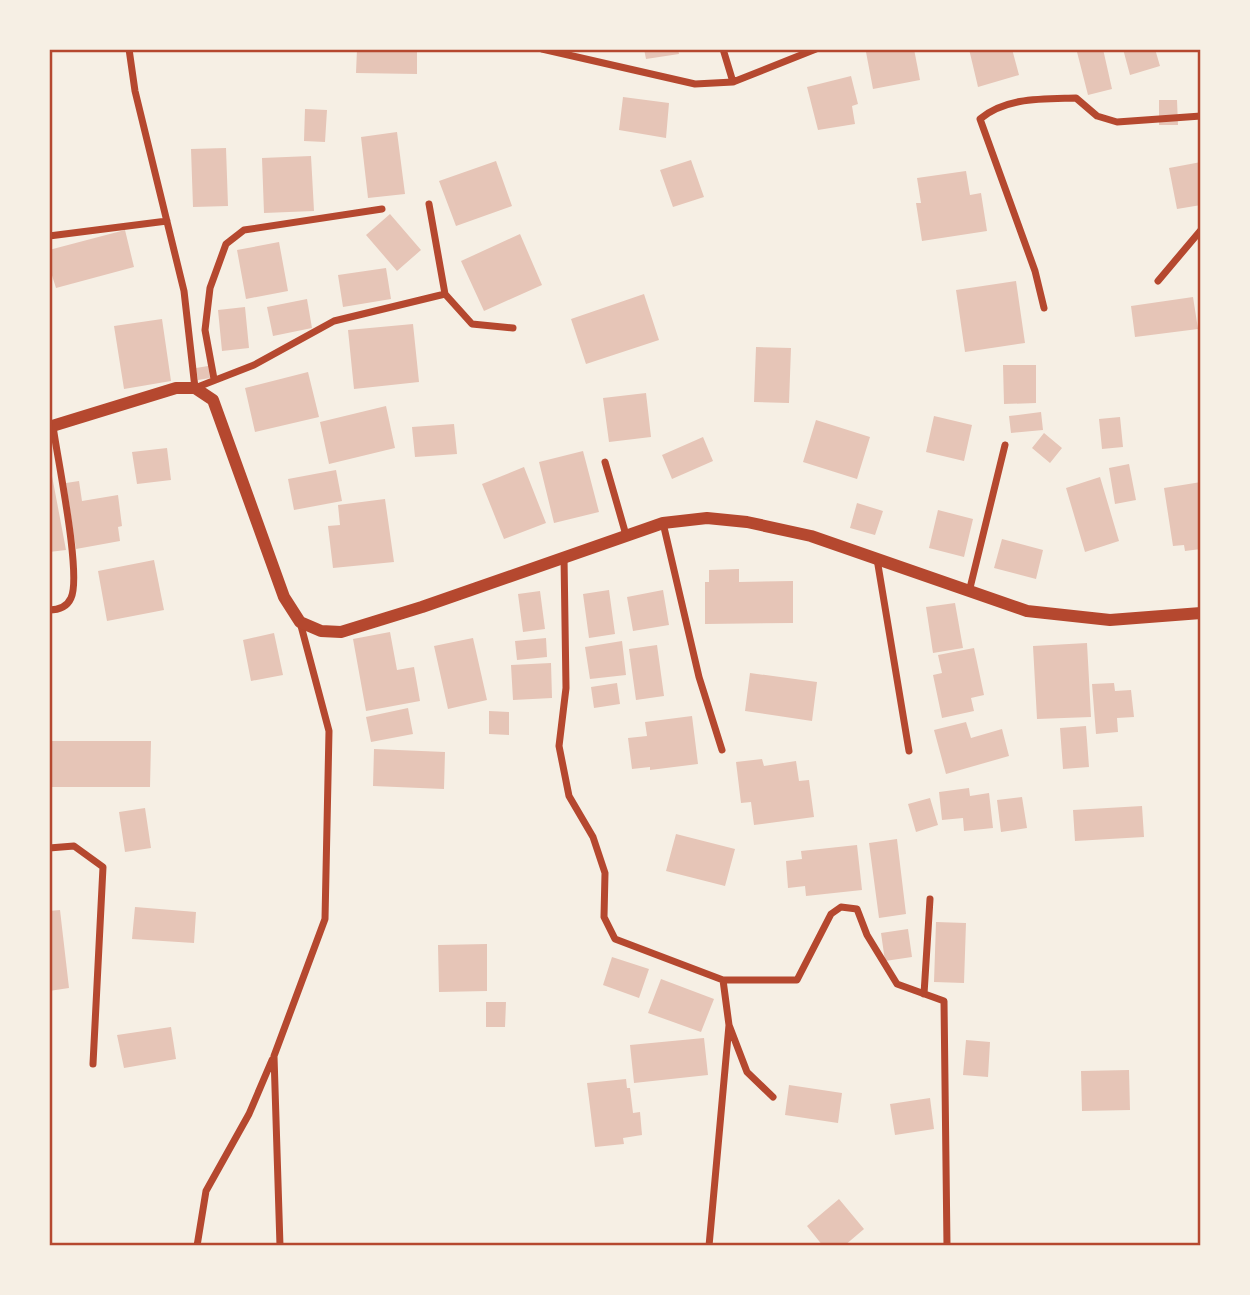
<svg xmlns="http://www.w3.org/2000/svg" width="1250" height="1295" font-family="'Public Sans',sans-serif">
	<rect width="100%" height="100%" fill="#f6efe4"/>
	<path fill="#e6c5b7" d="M357,49H417V74L356,73Z
		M644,49H678L679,54L646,59Z
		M883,49H914L920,80L873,89L866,52Z
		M969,49H1012L1019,75L978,87Z
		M1089,49H1103L1112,89L1088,95L1077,52Z
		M1123,49H1155L1160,66L1130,75Z
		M851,76L858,104L852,106L855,124L818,130L807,87Z
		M623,97L669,103L666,138L619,130Z
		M1159,100H1177L1178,125H1159Z
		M305,109L327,110L325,142L304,141Z
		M397,132L405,194L368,198L361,137Z
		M226,148L228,206L193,207L191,149Z
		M311,156L314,211L264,213L262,158Z
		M691,160L704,197L673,207L660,170Z
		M496,161L512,206L456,226L439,181Z
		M1201,162V205L1177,209L1169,168Z
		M966,171L970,195L981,193L987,231L922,241L916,203H921L917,178Z
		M390,214L421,250L397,271L366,235Z
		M125,230L134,267L56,288L49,266V250Z
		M520,234L542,285L484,311L461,261Z
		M279,242L288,291L246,299L237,250Z
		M386,268L391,299L343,307L338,275Z
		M1016,281L1025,343L965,352L956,290Z
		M644,294L659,340L586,364L571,319Z
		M1193,297L1198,329L1135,337L1131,306Z
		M307,299L312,328L273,336L267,307Z
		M245,307L249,348L222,351L218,310Z
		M162,319L171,381L124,389L114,326Z
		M413,324L419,382L354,389L348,330Z
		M756,347L791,348L789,403L754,402Z
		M1003,365H1036V403L1004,404Z
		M208,366L210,378L198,380L196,368Z
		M308,372L319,417L255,432L245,388Z
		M646,393L651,437L609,442L603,398Z
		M386,406L395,448L329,464L320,422Z
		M1041,412L1043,430L1011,433L1009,416Z
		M934,416L972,425L964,461L926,452Z
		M1120,417L1123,447L1102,449L1099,419Z
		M816,420L870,437L857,479L803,462Z
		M454,424L457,454L415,457L412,427Z
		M1044,433L1062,448L1050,463L1032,448Z
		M703,437L713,461L672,479L662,455Z
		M167,448L171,480L137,484L132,452Z
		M583,451L599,512L554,523L539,462Z
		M49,460L66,550L49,552Z
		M1129,464L1136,500L1115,504L1109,468Z
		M524,467L546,523L504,539L482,484Z
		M336,470L342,501L294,510L288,479Z
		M1100,477L1119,541L1085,552L1066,488Z
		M79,481L82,501L118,495L122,526L118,527L120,541L76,549L66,483Z
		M1201,482V549L1185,551L1184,545L1173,546L1164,488Z
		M385,499L394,562L333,568L328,526L340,525L338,505Z
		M857,503L883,511L875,535L850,528Z
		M938,510L973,519L964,557L929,548Z
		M1002,539L1043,550L1036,579L994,568Z
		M154,560L164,610L107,621L98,571Z
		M739,569V582L793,581V623L705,624V582H709V570Z
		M609,590L615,634L589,638L583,594Z
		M663,590L669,625L633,631L627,597Z
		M540,591L545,629L523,632L518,594Z
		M955,603L963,648L933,653L926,607Z
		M390,632L397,670L414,667L420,701L366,711L353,639Z
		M274,633L283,675L251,681L243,640Z
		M473,638L487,700L448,709L434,646Z
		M546,638L547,657L517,660L515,641Z
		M622,641L626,675L590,679L585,647Z
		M1087,643L1091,717L1037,719L1033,646Z
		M657,645L664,696L636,700L629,649Z
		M974,648L984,695L971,698L974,711L942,718L933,675L942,673L938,655Z
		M551,663L552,698L513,700L511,665Z
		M750,673L817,682L812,721L745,711Z
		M617,683L620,704L594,708L591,687Z
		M1114,683L1115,691L1131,690L1134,717L1117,718L1118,732L1096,734L1092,684Z
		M408,708L413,734L371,742L366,717Z
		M489,711L509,712V735L489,734Z
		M692,716L698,764L650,770V767L632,769L628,738L647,736L645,722Z
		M966,722L971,738L1002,729L1009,756L946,774L934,730Z
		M1086,726L1089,767L1063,769L1060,728Z
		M49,741H151L150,787H49Z
		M374,749L445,752L444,789L373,786Z
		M762,759L764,766L796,761L799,781L809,780L814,817L754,825L751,802L741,803L736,762Z
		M969,788L970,796L989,793L993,828L964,831L963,818L942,820L939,792Z
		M1022,797L1027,828L1001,832L997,800Z
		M930,798L938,825L916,832L908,804Z
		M1142,806L1144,837L1075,841L1073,810Z
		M145,808L151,848L125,852L119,812Z
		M676,834L735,849L725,886L666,871Z
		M897,839L906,914L879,918L869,843Z
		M857,845L862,890L806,896L805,886L788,888L786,861L802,859L801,851Z
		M135,907L196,912L194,943L132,939Z
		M60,910L69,988L49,991V911Z
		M936,922L966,923L964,983L934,982Z
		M908,929L912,957L885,961L881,933Z
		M487,944V991L439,992L438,945Z
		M612,957L649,969L639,998L603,985Z
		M661,979L714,999L701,1032L648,1013Z
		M486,1002H506L505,1027H486Z
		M171,1027L176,1059L124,1068L117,1035Z
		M704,1038L708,1075L634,1083L630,1045Z
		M966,1040L990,1042L988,1077L963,1075Z
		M1129,1070L1130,1110L1082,1111L1081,1071Z
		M626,1079L627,1088H630L633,1113L640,1112L642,1135L623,1138L624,1144L595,1147L587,1083Z
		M789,1085L842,1093L838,1123L785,1115Z
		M930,1098L934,1129L895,1135L890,1104Z
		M839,1199L864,1229L844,1246H823L807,1226Z"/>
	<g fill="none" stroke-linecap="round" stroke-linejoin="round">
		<path stroke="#b5482f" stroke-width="7" d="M129,49L135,91L184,291L195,388L254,365L334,321L445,294L429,204
			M542,49L695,84L733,82
			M723,49L733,82L816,49
			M49,236L167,221
			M1158,281L1201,230
			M445,294L472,324L513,328
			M1044,308L1035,271L980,119C1006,97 1043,99 1076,98L1097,116L1117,122L1201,116
			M214,379L205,330L210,288L226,244L244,230L382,209
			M605,462L626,535
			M663,523L699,677L722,750
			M564,557L566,688L559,746L569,796L593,837L605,873L604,917L615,939L723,980H797L831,914L841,907L857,909L867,935L897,984L944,1001L947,1246
			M877,559L909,751
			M969,592L1005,445
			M49,610C58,610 67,607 71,598C82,575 57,457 53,426
			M49,848L74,846L103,867L93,1064
			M723,980L729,1025L747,1072L773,1097
			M924,994L930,899
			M197,1246L206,1191L249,1114L272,1060
			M280,1246L274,1056L325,919L329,731L300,622
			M709,1246L729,1025"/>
		<path stroke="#b5482f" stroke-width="12" d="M49,427L176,388H195L213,400L284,597L300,622L321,631L341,632L422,607L663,523L707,518L747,522L811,536L1027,611L1110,620L1201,613"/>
	</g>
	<rect width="1250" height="1295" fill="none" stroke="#f6efe4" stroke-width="102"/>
	<rect x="51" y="51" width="1148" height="1193" fill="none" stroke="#b5482f" stroke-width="2.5"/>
</svg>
